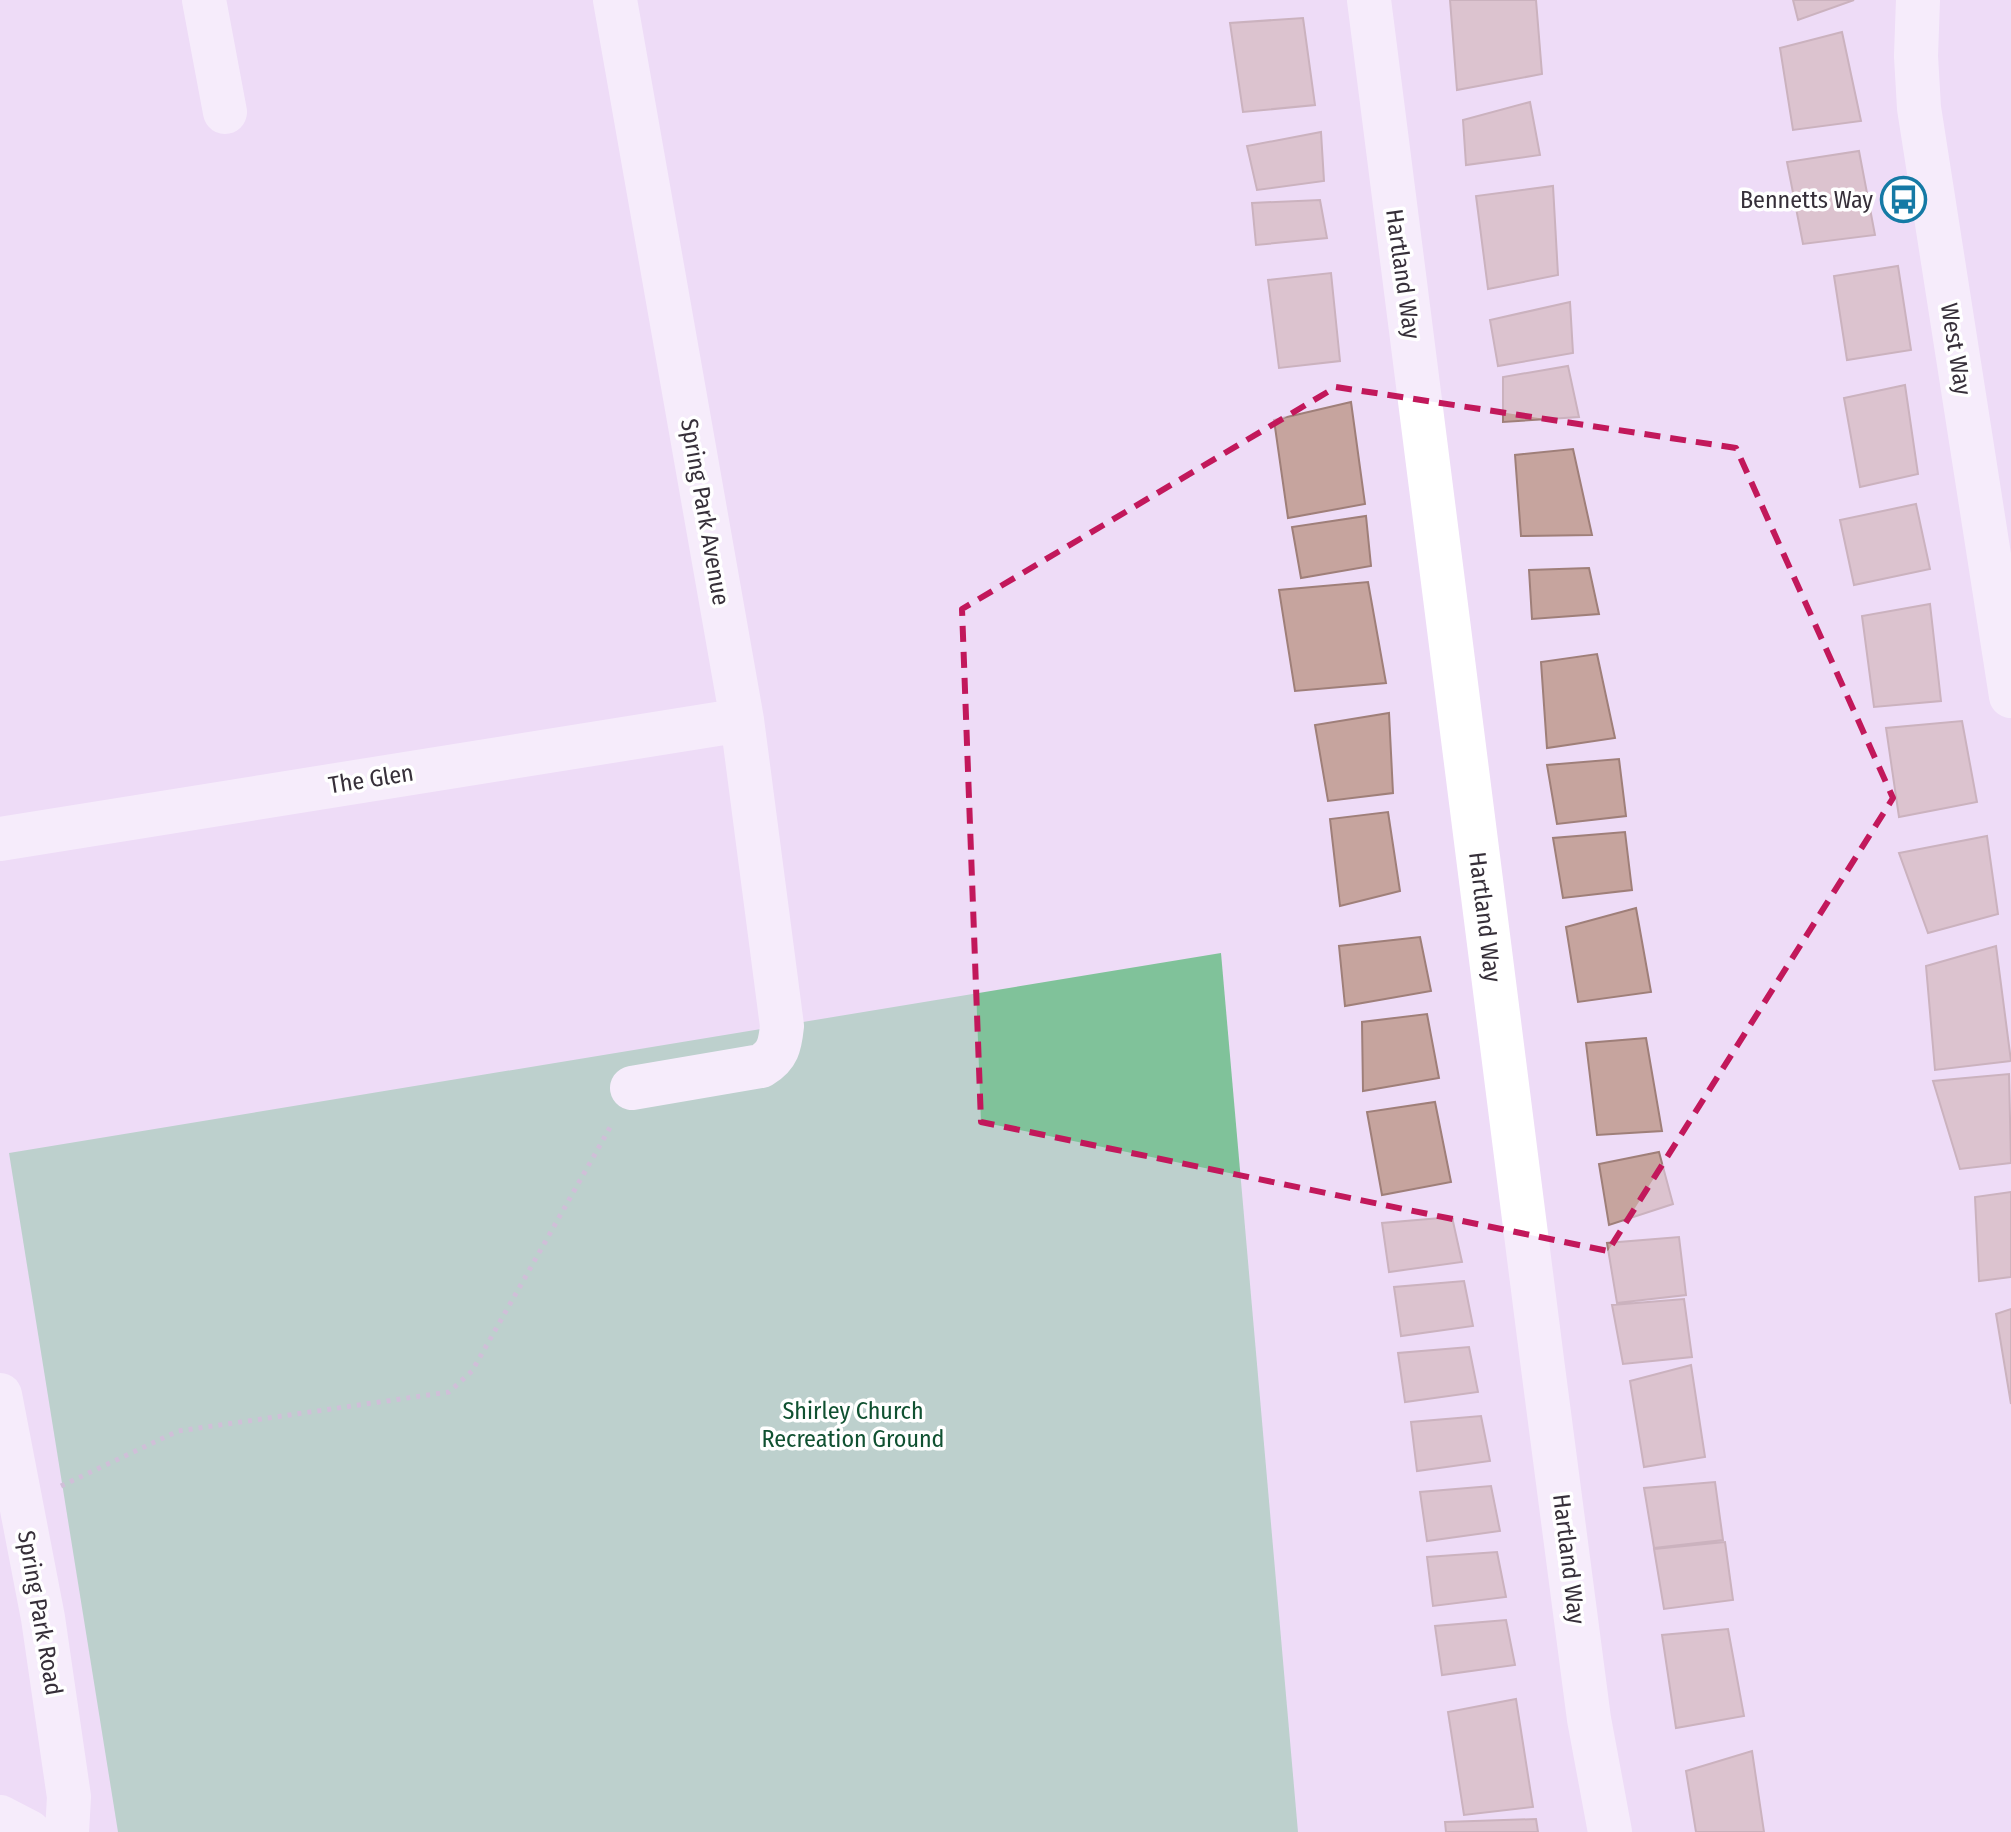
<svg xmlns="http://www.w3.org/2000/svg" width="2011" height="1832" font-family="'Fira Sans Condensed',sans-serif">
	<rect width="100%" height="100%" fill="#eedcf7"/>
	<path fill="#80c29a" d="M1221,953L1298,1832H118L9,1153Z"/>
	<path fill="#c6a49e" stroke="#9f7f79" stroke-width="2" d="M1450,0H1536L1542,74L1457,90Z
		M1793,0H1854L1798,20Z
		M1303,18L1315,105L1243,112L1230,23Z
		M1842,32L1861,121L1793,130L1780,48Z
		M1530,102L1540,155L1466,165L1463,120Z
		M1321,132L1324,181L1257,190L1247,146Z
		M1859,151L1875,235L1803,244L1787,162Z
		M1553,186L1558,275L1488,289L1476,196Z
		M1320,200L1327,238L1256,245L1252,203Z
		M1898,266L1911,350L1847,360L1834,276Z
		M1331,273L1340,361L1279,368L1268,280Z
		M1570,302L1573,353L1498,366L1490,320Z
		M1568,366L1579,417L1503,422V377Z
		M1905,385L1918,474L1860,487L1844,398Z
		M1351,402L1365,504L1288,518L1274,420Z
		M1573,449L1592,535L1521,536L1515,455Z
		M1916,504L1930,569L1854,585L1840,520Z
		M1366,516L1371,566L1301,578L1292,527Z
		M1589,568L1599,614L1532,619L1529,570Z
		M1368,582L1386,683L1295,691L1279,590Z
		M1930,604L1941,701L1874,707L1862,616Z
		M1597,654L1615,738L1547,748L1541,662Z
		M1389,713L1393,793L1328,801L1315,725Z
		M1962,721L1977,802L1899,817L1886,728Z
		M1619,759L1626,816L1557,824L1547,765Z
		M1388,812L1400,891L1340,906L1330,819Z
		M1625,832L1632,890L1563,898L1553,838Z
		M1987,836L1998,914L1928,933L1899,853Z
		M1636,908L1651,992L1578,1002L1566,927Z
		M1420,937L1431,991L1345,1006L1339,946Z
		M1996,946L2011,1061L1935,1070L1926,966Z
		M1427,1014L1439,1078L1363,1091L1362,1022Z
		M1646,1038L1662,1131L1597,1135L1586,1043Z
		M2009,1074L2011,1163L1960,1169L1933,1081Z
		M1435,1102L1451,1182L1382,1195L1367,1112Z
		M1659,1152L1673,1204L1609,1225L1599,1164Z
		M2011,1192V1277L1979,1281L1975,1197Z
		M1452,1217L1462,1262L1389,1272L1382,1223Z
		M1679,1237L1686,1295L1617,1303L1607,1243Z
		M1464,1281L1473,1326L1401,1336L1394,1287Z
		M1684,1299L1692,1357L1623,1364L1612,1305Z
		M2011,1309V1404L1996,1314Z
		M1469,1347L1478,1392L1405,1402L1398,1353Z
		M1691,1365L1705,1457L1644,1467L1630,1381Z
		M1481,1416L1490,1461L1417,1471L1411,1422Z
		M1715,1482L1723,1540L1654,1548L1644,1488Z
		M1491,1486L1500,1531L1427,1541L1420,1492Z
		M1725,1542L1733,1600L1664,1609L1654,1549Z
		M1497,1552L1506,1597L1433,1606L1427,1557Z
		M1506,1620L1515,1665L1442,1675L1435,1626Z
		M1728,1629L1744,1716L1676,1728L1662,1635Z
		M1516,1699L1533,1807L1464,1815L1448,1712Z
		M1752,1751L1764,1832H1696L1686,1771Z
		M1536,1819L1538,1832H1446L1445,1822Z"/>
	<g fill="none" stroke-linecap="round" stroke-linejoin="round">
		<path stroke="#aa9cb1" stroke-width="5" stroke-dasharray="4 6" stroke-linecap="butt" d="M61,1486L178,1431L449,1392L472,1371L612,1124"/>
		<path stroke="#fff" stroke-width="44" d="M204,0L225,112
			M615,0L742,720L782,1026C780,1045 778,1056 761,1066L632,1088
			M1369,0L1542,1360L1589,1719L1610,1832
			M1918,0L1916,56L1919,108L2011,696
			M0,839L742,720
			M0,1395L43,1618L69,1797L67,1832
			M0,1817L29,1832"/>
	</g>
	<path d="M0 0H2011V1832H0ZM1336,387L1736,448L1893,798L1608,1251L981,1122L962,609Z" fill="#eedcf7" fill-opacity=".55" fill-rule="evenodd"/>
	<path fill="none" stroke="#c2185b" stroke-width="6" stroke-dasharray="16 10" stroke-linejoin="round" d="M1336,387L1736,448L1893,798L1608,1251L981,1122L962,609Z"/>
	<defs>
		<symbol id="bus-ring" viewBox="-11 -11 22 22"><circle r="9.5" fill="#fff" stroke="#157aa5" stroke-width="1.5"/><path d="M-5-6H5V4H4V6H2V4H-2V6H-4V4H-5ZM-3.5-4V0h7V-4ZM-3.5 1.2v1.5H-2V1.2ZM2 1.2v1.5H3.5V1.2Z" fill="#157aa5"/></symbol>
	</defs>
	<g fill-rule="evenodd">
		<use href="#bus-ring" x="1878" y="174" width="51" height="51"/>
	</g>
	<g text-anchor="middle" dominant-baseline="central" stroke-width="7" stroke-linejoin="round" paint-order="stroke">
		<g font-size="24" fill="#362f39" stroke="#fff" text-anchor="end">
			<text x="1873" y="200">Bennetts Way</text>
		</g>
		<g font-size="24" fill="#362f39" stroke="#fff">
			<text transform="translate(1403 274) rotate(82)">Hartland Way</text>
			<text transform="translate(1956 349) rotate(81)">West Way</text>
			<text transform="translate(705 512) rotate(80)">Spring Park Avenue</text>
			<text transform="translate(371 779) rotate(-9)">The Glen</text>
			<text transform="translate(1485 917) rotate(83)">Hartland Way</text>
			<text transform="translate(1569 1559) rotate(83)">Hartland Way</text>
			<text transform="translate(40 1613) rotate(80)">Spring Park Road</text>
		</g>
		<g font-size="24" fill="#105131" stroke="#fff">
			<text x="853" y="1411">Shirley Church<tspan x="853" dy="28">Recreation Ground</tspan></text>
		</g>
	</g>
</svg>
